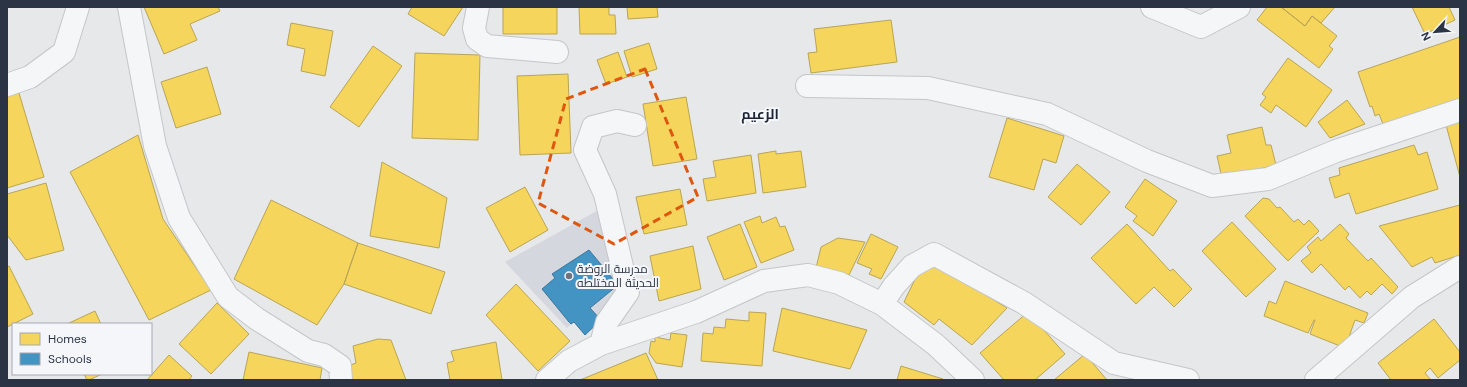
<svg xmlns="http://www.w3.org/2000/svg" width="1467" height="387" font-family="'DM Sans',Cairo,sans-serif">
	<rect width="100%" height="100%" fill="#e6e8ea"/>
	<path fill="#d4d7dd" d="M602,208L623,290L585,335L574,322L567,328L505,262Z"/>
	<path fill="#f6d55c" stroke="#b9a555" d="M144,7H218L220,11L190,24L197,40L164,54Z
		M412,7H463L444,36L408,14Z
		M503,7H557V34H503Z
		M579,7H609V15H615L616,34H580Z
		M627,7H657L658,17L628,19Z
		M1267,7H1281L1305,26L1312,16L1337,36L1329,46L1333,49L1319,68L1257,20Z
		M1281,7H1335L1321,23L1312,16L1305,26Z
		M1412,7H1449L1455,20L1425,34Z
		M891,20L897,62L811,73L808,53L817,52L814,29Z
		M291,23L333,31L325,76L301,71L305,49L287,45Z
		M1460,37V99L1383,124L1379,114L1375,116L1372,106L1370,107L1358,72Z
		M649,43L657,69L632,77L624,51Z
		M373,46L402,66L359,127L330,107Z
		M618,52L627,77L606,84L597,60Z
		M415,53L480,55L478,140L412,138Z
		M1288,58L1332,90L1306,127L1276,105L1271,113L1260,105L1266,97L1262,94Z
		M207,67L221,114L176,128L161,82Z
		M568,74L571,153L520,155L517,76Z
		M19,93L44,177L7,188V96Z
		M686,97L697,159L653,166L643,104Z
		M1347,100L1365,124L1330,138L1318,122Z
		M1007,118L1064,136L1056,163L1043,159L1034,190L989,177Z
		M1460,122V177L1446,125Z
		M1262,127L1266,145H1271L1276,165L1222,178L1217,156L1231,153L1227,135Z
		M138,135L163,219L211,290L149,320L70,172Z
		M1414,145L1418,155L1427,152L1438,189L1356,214L1349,193L1335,198L1329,178L1340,175L1339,168Z
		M776,151V154L801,151L806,187L763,193L758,154Z
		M751,155L756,193L707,201L703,179L716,177L713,161Z
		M382,162L447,198L439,248L370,236Z
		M1077,164L1110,192L1081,225L1048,197Z
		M1145,179L1177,201L1153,236L1133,221L1137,216L1125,207Z
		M46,183L64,250L26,260L7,235V194Z
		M525,187L548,230L510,252L486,208Z
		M680,189L687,225L644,234L636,197Z
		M1263,198L1269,199L1277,208L1280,207L1294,222L1298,219L1304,225L1309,220L1319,231L1288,261L1245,216Z
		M271,200L358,243L344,284L317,325L234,279Z
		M1460,205V255L1435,263L1432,257L1412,267L1379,226Z
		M760,216L762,223L776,217L780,227L785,226L794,250L761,263L744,222Z
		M1232,222L1276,269L1246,297L1202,251Z
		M740,224L757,267L724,280L707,237Z
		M1127,224L1170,271L1173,269L1192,289L1174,307L1154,287L1136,304L1091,258Z
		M1340,224L1349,234L1346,238L1368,261L1371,258L1398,287L1392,294L1382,284L1371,295L1367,291L1360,298L1349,286L1345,290L1321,264L1312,273L1301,261L1311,253L1307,247L1318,237L1321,241Z
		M871,234L898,247L881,279L869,274L872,269L857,263Z
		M838,238L865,242L849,275L816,268L821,247Z
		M358,243L445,272L431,314L344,284Z
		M693,246L701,289L659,301L650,256Z
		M934,263L1007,308L972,345L939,319L934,325L904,302L919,271Z
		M9,266L33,314L7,327V267Z
		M1285,281L1368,313L1364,323L1355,320L1345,348L1310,334L1315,320H1314L1308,333L1264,316L1269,301L1276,304Z
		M516,284L570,341L538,371L486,315Z
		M217,303L249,334L211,374L179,344Z
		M782,308L867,330L850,369L773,351Z
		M95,311L101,324H67Z
		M749,312L766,313L762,366L701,361L703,333L713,334L714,327L725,328L726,319L749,321Z
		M1028,312L1065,354L1035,380H1004L980,353Z
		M1434,319L1460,352V360L1438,378L1430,368L1425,373L1431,380H1391L1378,363Z
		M671,333L687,335L682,367L656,363L649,353L651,341L655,342V337L670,340Z
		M378,339L391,340L406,380H352L348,366L356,363L353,346Z
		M496,342L502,380H450L447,363L454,361L451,351Z
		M249,352L322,368L320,380H243Z
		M646,353L658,380H580Z
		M1085,354L1107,380H1054Z
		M169,355L192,376L189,380H147Z
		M901,366L943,379L942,380H897Z
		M84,374H102L89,380H87Z"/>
	<path fill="#4393c3" stroke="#3c769d" d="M589,250L618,285L590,308L601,320L585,335L574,322L571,324L569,322L542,289L555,278L552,274Z"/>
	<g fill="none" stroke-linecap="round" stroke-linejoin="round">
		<defs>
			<path id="minor" d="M129,7L155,146L179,218L228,297L257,319L308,351L324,355L340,366L341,380
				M478,7L474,28L477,39L487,46L557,52
				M1152,7L1201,27L1239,7
				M7,85L30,77L64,52L78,7
				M807,86L928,88L1047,114L1147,161L1212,186L1268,179L1336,151L1460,110
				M882,304L894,286L912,266L934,254L1024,303L1114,363L1188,380
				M601,344L607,322L628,292L605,194L585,150L593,127L617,121L635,125
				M547,380L569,361L601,344L696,312L764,281L808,275L839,283L882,304L936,345L973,380
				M1316,380L1412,297L1460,267"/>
		</defs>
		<use href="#minor" stroke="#c4c6c8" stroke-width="24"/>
		<use href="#minor" stroke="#f5f6f7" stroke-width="22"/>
	</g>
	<path fill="none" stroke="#df570f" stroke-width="3" stroke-dasharray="8 5" stroke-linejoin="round" d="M645,69L698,197L614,244L538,203L566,99Z"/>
	<circle fill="#6c737f" stroke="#f4f6f9" stroke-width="1.5" cx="569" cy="276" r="4"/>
	<g text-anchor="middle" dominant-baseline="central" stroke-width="4" stroke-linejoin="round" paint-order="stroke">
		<g font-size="12" fill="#2b3445" stroke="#f4f6f9" text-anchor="start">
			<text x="577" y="269">مدرسة الروضة<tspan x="577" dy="14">الحديثة المختلطه</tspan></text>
		</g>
		<g font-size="14" font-weight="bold" fill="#1d2536" stroke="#f4f6f9">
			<text x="760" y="114">الزعيم</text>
		</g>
	</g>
	<rect width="1467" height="387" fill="none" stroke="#2b3445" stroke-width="16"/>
	<rect x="12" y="323" width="140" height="52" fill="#f4f6f9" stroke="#a4a8b1"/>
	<rect x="20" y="333" width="20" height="12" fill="#f6d55c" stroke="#a4a8b1"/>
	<text x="48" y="343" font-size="12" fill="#2b3445">Homes</text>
	<rect x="20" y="353" width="20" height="12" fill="#4393c3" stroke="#a4a8b1"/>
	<text x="48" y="363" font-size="12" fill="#2b3445">Schools</text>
	<g transform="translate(1435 32) rotate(244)" stroke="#f4f6f9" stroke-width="3" paint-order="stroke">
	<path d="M0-3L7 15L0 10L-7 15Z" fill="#2b3445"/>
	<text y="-6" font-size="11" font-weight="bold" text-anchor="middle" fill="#2b3445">N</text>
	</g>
</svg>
